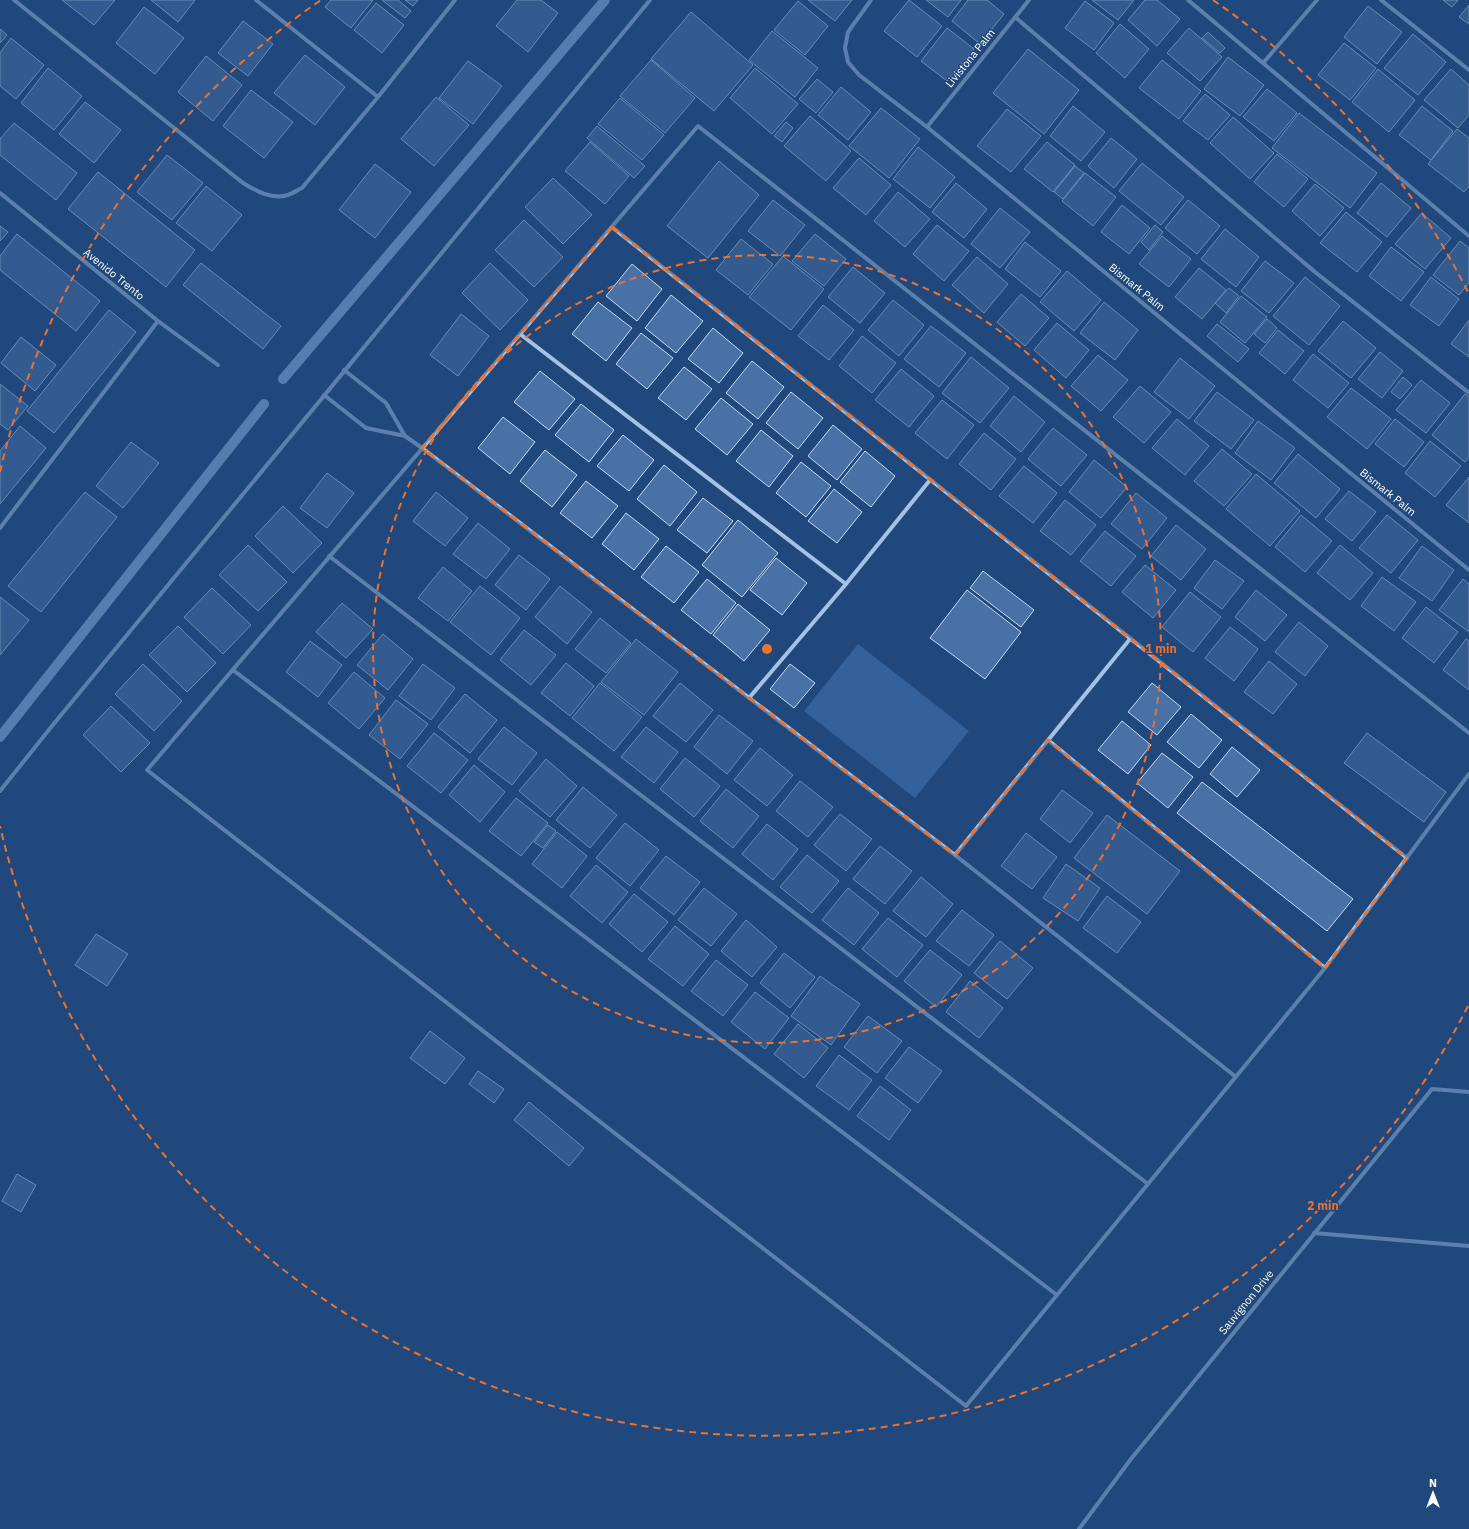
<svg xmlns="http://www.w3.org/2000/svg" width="1469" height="1529" font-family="'IBM Plex Sans',sans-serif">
	<rect width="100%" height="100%" fill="#21487c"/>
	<path fill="#34619a" d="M858,644L969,731L915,798L804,711Z"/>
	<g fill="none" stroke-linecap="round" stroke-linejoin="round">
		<path stroke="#98bce8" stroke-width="10" d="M283,379L605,0
			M0,737L264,404"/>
	</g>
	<path fill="#4971a6" stroke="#c7dbf5" d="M62,0H115L94,25Z
		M151,0H195L178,22Z
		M331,0H373L351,28L325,7Z
		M382,0H398L411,11L405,18Z
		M405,0H418L413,6Z
		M517,0H541L558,13L528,52L496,26Z
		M808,0H852L835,21Z
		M909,0L942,26L917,57L884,31Z
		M926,0H961L948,17Z
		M968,0H987L1004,14L980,44L952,21Z
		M1092,0H1134L1118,20Z
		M1145,0H1157L1180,19L1157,46L1128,20Z
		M1443,0H1458L1452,7Z
		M798,1L828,26L805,55L774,30Z
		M1085,1L1114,23L1094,50L1065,28Z
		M376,3L404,25L382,53L354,30Z
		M1469,5V24L1459,17Z
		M1368,6L1402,32L1377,64L1344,37Z
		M144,7L184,38L155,74L116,43Z
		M691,12L753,65L714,111L651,59Z
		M243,21L273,44L248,76L218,53Z
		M1120,24L1149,49L1125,78L1096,53Z
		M947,28L974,49L947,81L921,61Z
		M1189,28L1222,57L1200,81L1167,53Z
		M0,29L7,35L0,43Z
		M772,31L818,68L795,97L749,60Z
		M1208,32L1225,48L1220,53L1202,38Z
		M1413,34L1446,62L1418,95L1384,68Z
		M11,38L44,65L16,99L0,86V53Z
		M1344,43L1376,68L1350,100L1318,75Z
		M1028,49L1079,90L1044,134L993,93Z
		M305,55L345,87L315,125L274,93Z
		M206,56L242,85L213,121L178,92Z
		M1228,57L1264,85L1240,116L1204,89Z
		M651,60L695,98L665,133L620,96Z
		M1162,60L1201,91L1179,119L1139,88Z
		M468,61L502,86L473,124L439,98Z
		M48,68L82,96L54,130L21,103Z
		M755,68L798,104L772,134L730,98Z
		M1378,69L1415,100L1389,132L1352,102Z
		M1451,69L1469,85V115L1458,128L1424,100Z
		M817,79L833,92L816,113L799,99Z
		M841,87L871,112L848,140L818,115Z
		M1267,89L1297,113L1274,141L1243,117Z
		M251,90L293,122L264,158L223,126Z
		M1205,94L1230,115L1208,140L1183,121Z
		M436,97L469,125L434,166L401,139Z
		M620,98L664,135L642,160L598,124Z
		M85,102L121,130L94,163L59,134Z
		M1073,106L1105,132L1081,161L1050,136Z
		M1422,106L1453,131L1431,160L1399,135Z
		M881,108L920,139L889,178L849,146Z
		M1007,109L1041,136L1011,172L977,146Z
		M1299,113L1377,173L1350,208L1272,148Z
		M810,116L851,151L826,181L784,146Z
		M1233,117L1274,153L1250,179L1210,143Z
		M786,122L793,128L782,142L774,136Z
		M14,123L77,173L56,200L0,155V139Z
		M597,126L645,166L634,178L587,138Z
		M1457,129L1469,138V186L1464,192L1428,164Z
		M1111,138L1137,159L1114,188L1088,166Z
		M590,142L629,176L605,204L565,171Z
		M1047,142L1075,165L1053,192L1024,169Z
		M918,147L955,177L930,208L893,179Z
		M1277,154L1308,179L1284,207L1254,182Z
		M167,155L203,183L172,220L137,192Z
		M859,158L891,185L866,215L833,188Z
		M719,161L759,195L708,258L667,226Z
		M1142,163L1184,197L1161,225L1119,191Z
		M375,164L411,192L375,238L339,210Z
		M1075,166L1084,173L1063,199L1054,192Z
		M98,172L195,250L166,287L68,209Z
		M1085,173L1116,197L1093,226L1062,201Z
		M553,178L592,215L563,244L525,207Z
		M956,183L987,209L964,238L932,212Z
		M1381,183L1411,208L1387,237L1357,213Z
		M1315,184L1344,208L1320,236L1292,211Z
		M206,186L242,215L212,251L176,223Z
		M898,192L930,219L905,247L874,221Z
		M773,200L805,225L780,256L748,231Z
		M1188,200L1220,226L1197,254L1165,228Z
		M1122,205L1150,228L1129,254L1101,232Z
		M1000,208L1030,232L1000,268L971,244Z
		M1346,212L1382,242L1357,272L1320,243Z
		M1422,213L1451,238L1425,269L1395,244Z
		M524,220L563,257L534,287L495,250Z
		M937,225L969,251L944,281L913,254Z
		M1155,225L1163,232L1149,250L1141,242Z
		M0,226L8,232L0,241Z
		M1225,229L1259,257L1236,287L1201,259Z
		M17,234L100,301L76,331L0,270V256Z
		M815,234L846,259L824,286L792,261Z
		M1162,236L1191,259L1169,287L1139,264Z
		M741,239L773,264L748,295L716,270Z
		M1460,241L1469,248V283L1459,295L1433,275Z
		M1025,242L1061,271L1040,297L1005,269Z
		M1391,247L1424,272L1401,301L1369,276Z
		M783,256L824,289L791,330L749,297Z
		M977,257L1008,284L984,313L952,285Z
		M1265,261L1294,283L1269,313L1241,291Z
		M201,263L281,326L263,349L183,285Z
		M490,263L528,300L500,330L462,293Z
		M632,264L662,289L637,321L606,296Z
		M853,267L885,293L860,323L828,297Z
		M1199,268L1226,290L1202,319L1175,297Z
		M1067,271L1101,300L1074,331L1040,302Z
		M1305,277L1340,306L1309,345L1273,316Z
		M1431,277L1459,299L1439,326L1410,305Z
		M1229,288L1239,296L1226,313L1215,303Z
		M1021,294L1049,318L1025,346L997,322Z
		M671,295L703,321L676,353L645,328Z
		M1241,296L1267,317L1245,343L1220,322Z
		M893,300L924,325L899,356L868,330Z
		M598,302L632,328L606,361L572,334Z
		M1104,302L1138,330L1115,360L1080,333Z
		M823,305L854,330L829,360L798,336Z
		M109,310L136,332L54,433L27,411Z
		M461,314L489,336L458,376L430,355Z
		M1267,319L1277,328L1265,343L1254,334Z
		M1469,320V357L1451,344Z
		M1343,321L1376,348L1351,378L1318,351Z
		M1057,323L1089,350L1066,378L1034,350Z
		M1217,324L1249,349L1238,362L1207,336Z
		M931,326L966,353L939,387L904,359Z
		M713,328L743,353L719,383L688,359Z
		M1278,330L1304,351L1285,374L1259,353Z
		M641,333L673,358L647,389L616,364Z
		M862,336L896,363L872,393L839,366Z
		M21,337L56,365L35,391L1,363Z
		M1380,352L1403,371L1382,398L1358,379Z
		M1313,354L1349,383L1328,408L1293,380Z
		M1098,355L1128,380L1101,411L1071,386Z
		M971,357L1009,388L980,423L942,393Z
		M1180,358L1215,386L1189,419L1154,392Z
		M752,361L784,387L758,419L726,393Z
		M684,367L712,389L686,420L658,398Z
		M901,369L934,396L909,427L875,400Z
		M540,371L575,399L549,430L514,402Z
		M1403,377L1412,385L1400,399L1391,392Z
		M1421,380L1450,403L1426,433L1396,410Z
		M0,384L28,406L8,430L0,424Z
		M1140,386L1171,412L1144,443L1113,417Z
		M1351,388L1391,419L1367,449L1327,417Z
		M791,392L823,418L798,449L766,423Z
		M1217,392L1254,420L1231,449L1194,421Z
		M1465,394L1469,397V457L1465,462L1432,435Z
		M1014,396L1045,422L1021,452L990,426Z
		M721,398L753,424L727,455L695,429Z
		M942,400L974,425L947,459L915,433Z
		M581,404L614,430L589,462L555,435Z
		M503,417L535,442L510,474L478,448Z
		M1177,419L1209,446L1185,475L1152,448Z
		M1395,419L1424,442L1404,467L1375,444Z
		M1258,421L1295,448L1271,480L1235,453Z
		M833,425L862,449L837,480L808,456Z
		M20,426L46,448L0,504V451Z
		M1053,428L1087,455L1061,486L1028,459Z
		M761,430L793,456L769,487L736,461Z
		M984,433L1016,459L991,490L959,464Z
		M623,435L654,460L629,491L597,466Z
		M1430,441L1461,466L1435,497L1405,473Z
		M131,442L159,463L123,508L96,486Z
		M1222,449L1252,474L1224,506L1194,481Z
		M545,450L577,475L552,507L520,481Z
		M865,451L895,476L871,507L840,482Z
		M1298,454L1340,489L1316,518L1274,483Z
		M1094,460L1127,487L1101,518L1069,492Z
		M801,462L831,486L806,517L776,493Z
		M664,465L697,492L670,526L637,499Z
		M1024,466L1057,493L1033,523L999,496Z
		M327,473L354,493L327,528L300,508Z
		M1256,474L1300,511L1270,546L1226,509Z
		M1469,477V523L1446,505Z
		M586,481L618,506L592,538L560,513Z
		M834,489L862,512L837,543L808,521Z
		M1349,491L1376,512L1352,541L1325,519Z
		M85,492L117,517L41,612L8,586Z
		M436,492L468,518L445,546L413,521Z
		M1136,493L1167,518L1142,549L1111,524Z
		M703,498L733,521L707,553L677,530Z
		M1065,500L1096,525L1071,555L1040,531Z
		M283,506L322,543L293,573L255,536Z
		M626,513L659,539L634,570L602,544Z
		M1301,515L1332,541L1305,572L1275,547Z
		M1387,515L1418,540L1391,573L1359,548Z
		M738,520L778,553L742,597L702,565Z
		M478,523L510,549L486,579L453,554Z
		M1176,525L1206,549L1181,580L1151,556Z
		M1105,531L1136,556L1111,586L1080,561Z
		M248,545L287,582L258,611L219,575Z
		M1340,545L1373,573L1350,600L1317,573Z
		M666,546L699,572L674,603L641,577Z
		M1422,546L1454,570L1432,601L1399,578Z
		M519,555L550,579L526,610L495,585Z
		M776,558L807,583L782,615L750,590Z
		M1215,560L1244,581L1222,609L1194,588Z
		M1145,565L1176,590L1153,618L1122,592Z
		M443,567L472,591L448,621L418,598Z
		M983,571L1034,610L1021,627L970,588Z
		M1382,577L1416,602L1394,631L1361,606Z
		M707,579L736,603L711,634L681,610Z
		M1463,579L1469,584V632L1439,610Z
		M480,586L520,618L491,655L450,622Z
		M560,586L592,612L567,644L535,617Z
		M212,588L251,625L223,654L184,617Z
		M967,590L1021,632L985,679L930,638Z
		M1256,590L1287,615L1265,641L1235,617Z
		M1190,592L1221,617L1193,652L1162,627Z
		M0,597L29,620L0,655Z
		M342,603L373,629L346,658L316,632Z
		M738,604L770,630L744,661L713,635Z
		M1426,607L1458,632L1434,663L1402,638Z
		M600,618L631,643L606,673L575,649Z
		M1299,622L1328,646L1305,676L1275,652Z
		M178,626L216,663L187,692L149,655Z
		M1230,627L1258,649L1234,681L1205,658Z
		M524,630L556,655L531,685L500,660Z
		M383,634L413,659L388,690L357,665Z
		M636,639L678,672L644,715L601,682Z
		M1466,639L1469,641V690L1443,670Z
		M310,641L342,665L318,697L286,672Z
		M1269,661L1297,684L1273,714L1244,692Z
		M566,663L594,686L570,716L541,693Z
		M143,664L182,701L154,731L115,694Z
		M423,664L455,688L431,720L399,696Z
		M790,664L815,683L794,708L770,689Z
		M354,672L385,698L359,729L328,703Z
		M600,683L642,717L614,751L572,718Z
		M680,683L713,710L686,742L653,716Z
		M1152,683L1181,707L1157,735L1128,712Z
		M465,694L497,720L470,753L438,727Z
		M396,700L428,724L400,759L369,735Z
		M111,706L150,743L121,772L83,735Z
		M1191,714L1222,740L1199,768L1167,742Z
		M719,715L753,741L727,774L694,747Z
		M1122,721L1151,745L1128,774L1098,750Z
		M504,727L537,753L512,785L478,759Z
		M646,727L678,752L654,783L621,757Z
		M434,733L468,760L441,793L407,766Z
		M1367,733L1446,792L1424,822L1344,763Z
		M1232,747L1260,770L1237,797L1210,774Z
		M760,748L793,775L767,806L734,780Z
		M1162,753L1193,777L1168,808L1137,783Z
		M685,758L720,786L694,817L660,789Z
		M546,759L577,786L550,817L519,791Z
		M474,765L505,792L480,822L449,795Z
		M800,781L833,807L808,837L776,811Z
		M1202,782L1353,899L1327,931L1177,813Z
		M583,787L617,815L590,848L556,820Z
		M726,789L759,816L733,848L700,821Z
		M1062,790L1093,813L1070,843L1040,819Z
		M516,798L548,823L521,856L489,831Z
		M840,814L872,839L846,871L814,845Z
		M1107,815L1180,871L1147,914L1074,858Z
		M625,823L659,850L630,886L596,858Z
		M767,824L798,849L773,880L742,854Z
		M548,825L556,831L543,848L534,842Z
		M557,832L587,856L562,888L532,864Z
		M1026,833L1057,857L1032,889L1001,866Z
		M880,846L912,871L885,904L853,879Z
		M807,855L839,881L812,913L780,887Z
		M666,856L700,882L674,915L640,888Z
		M1066,864L1100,888L1078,921L1043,898Z
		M596,865L628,892L602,923L570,896Z
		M921,877L953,904L926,937L893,911Z
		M704,888L737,914L711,946L678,920Z
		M848,888L879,913L854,945L822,920Z
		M634,894L668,922L642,952L609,924Z
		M1107,896L1141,922L1117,953L1083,928Z
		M962,910L994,935L969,966L936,941Z
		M888,918L923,945L897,977L862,949Z
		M746,920L777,947L752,977L721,951Z
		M675,926L709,954L683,986L648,959Z
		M96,934L128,954L107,986L75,965Z
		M1000,941L1033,968L1007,999L974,973Z
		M930,950L962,975L936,1007L904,981Z
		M784,953L815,977L790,1008L760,983Z
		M716,960L748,985L723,1016L691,991Z
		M820,976L860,1004L831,1045L791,1016Z
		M970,981L1003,1008L979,1038L946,1012Z
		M755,992L789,1018L765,1049L731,1022Z
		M868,1016L902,1041L877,1073L844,1047Z
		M798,1024L828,1048L804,1078L774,1054Z
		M430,1031L465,1058L445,1084L410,1058Z
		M909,1047L942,1071L918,1103L885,1078Z
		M839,1055L872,1080L849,1110L816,1086Z
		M478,1071L504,1089L494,1103L469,1084Z
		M880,1086L911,1110L889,1140L857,1116Z
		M529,1102L584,1148L569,1166L514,1120Z
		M17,1174L36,1185L21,1212L2,1201Z"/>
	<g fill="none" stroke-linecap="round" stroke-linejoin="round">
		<path stroke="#a4c1e6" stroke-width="4" d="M14,0L243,183C256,191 272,200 288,195C293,193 298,190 302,188L378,97L455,0
			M256,0L378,97
			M871,0L848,32L845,48L848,62L859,75L927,127L1469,570
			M1188,0L1469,236
			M1381,0L1469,70
			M1015,17L1315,272L1469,393
			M1264,62L1317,0
			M927,127L1029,0
			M0,193L158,321L218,365
			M612,227L1407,858
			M520,334L846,584
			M344,370L386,403L405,436
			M324,395L366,428L405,436L422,448L955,855L1236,1077
			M0,528L158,321
			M329,556L1148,1184
			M233,670L1057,1295
			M749,698L846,584L930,480
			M1469,733L698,126L147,770L966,1406L1325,968L1469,774
			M1048,740L1325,968
			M0,791L52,726L650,0
			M955,855L1130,639
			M1314,1233L1469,1246
			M1079,1529L1131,1459L1432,1089L1469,1092"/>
	</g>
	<path d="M0 0H1469V1529H0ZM612,227L1407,858L1325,968L1048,740L955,855L422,448Z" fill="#21487c" fill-opacity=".55" fill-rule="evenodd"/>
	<path fill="none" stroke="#eb7230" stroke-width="3" stroke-dasharray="8 5" stroke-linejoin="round" d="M612,227L1407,858L1325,968L1048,740L955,855L422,448Z"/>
	<g fill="none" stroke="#eb7230" stroke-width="2" stroke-dasharray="7 5">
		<circle cx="767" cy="649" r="394"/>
		<path d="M1468 1006A787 787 0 0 1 0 826M0 472A787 787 0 0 1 321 0M1213 0A787 787 0 0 1 1468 292"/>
	</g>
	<g text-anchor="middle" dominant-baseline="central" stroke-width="3" stroke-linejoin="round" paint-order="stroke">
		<g font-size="11" fill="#fff" stroke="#21487c">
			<text transform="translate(970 58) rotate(-51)">Livistona Palm</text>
			<text transform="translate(114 274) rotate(39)">Avenido Trento</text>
			<text transform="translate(1137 287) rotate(39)">Bismark Palm</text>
			<text transform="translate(1388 492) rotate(39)">Bismark Palm</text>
			<text transform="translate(1246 1302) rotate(-51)">Sauvignon Drive</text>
		</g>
	</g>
	<circle cx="767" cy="649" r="6" fill="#eb7230" stroke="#21487c" stroke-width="2"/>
	<g font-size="12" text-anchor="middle" font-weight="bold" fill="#eb7230" stroke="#21487c" stroke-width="3" stroke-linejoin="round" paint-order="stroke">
		<text x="1161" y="653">1 min</text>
		<text x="1323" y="1210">2 min</text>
	</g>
	<g transform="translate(1433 1493)" stroke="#21487c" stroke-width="3" paint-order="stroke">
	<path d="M0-3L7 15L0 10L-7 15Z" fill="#ffffff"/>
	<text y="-6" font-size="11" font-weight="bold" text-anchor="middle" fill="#ffffff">N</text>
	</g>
</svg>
